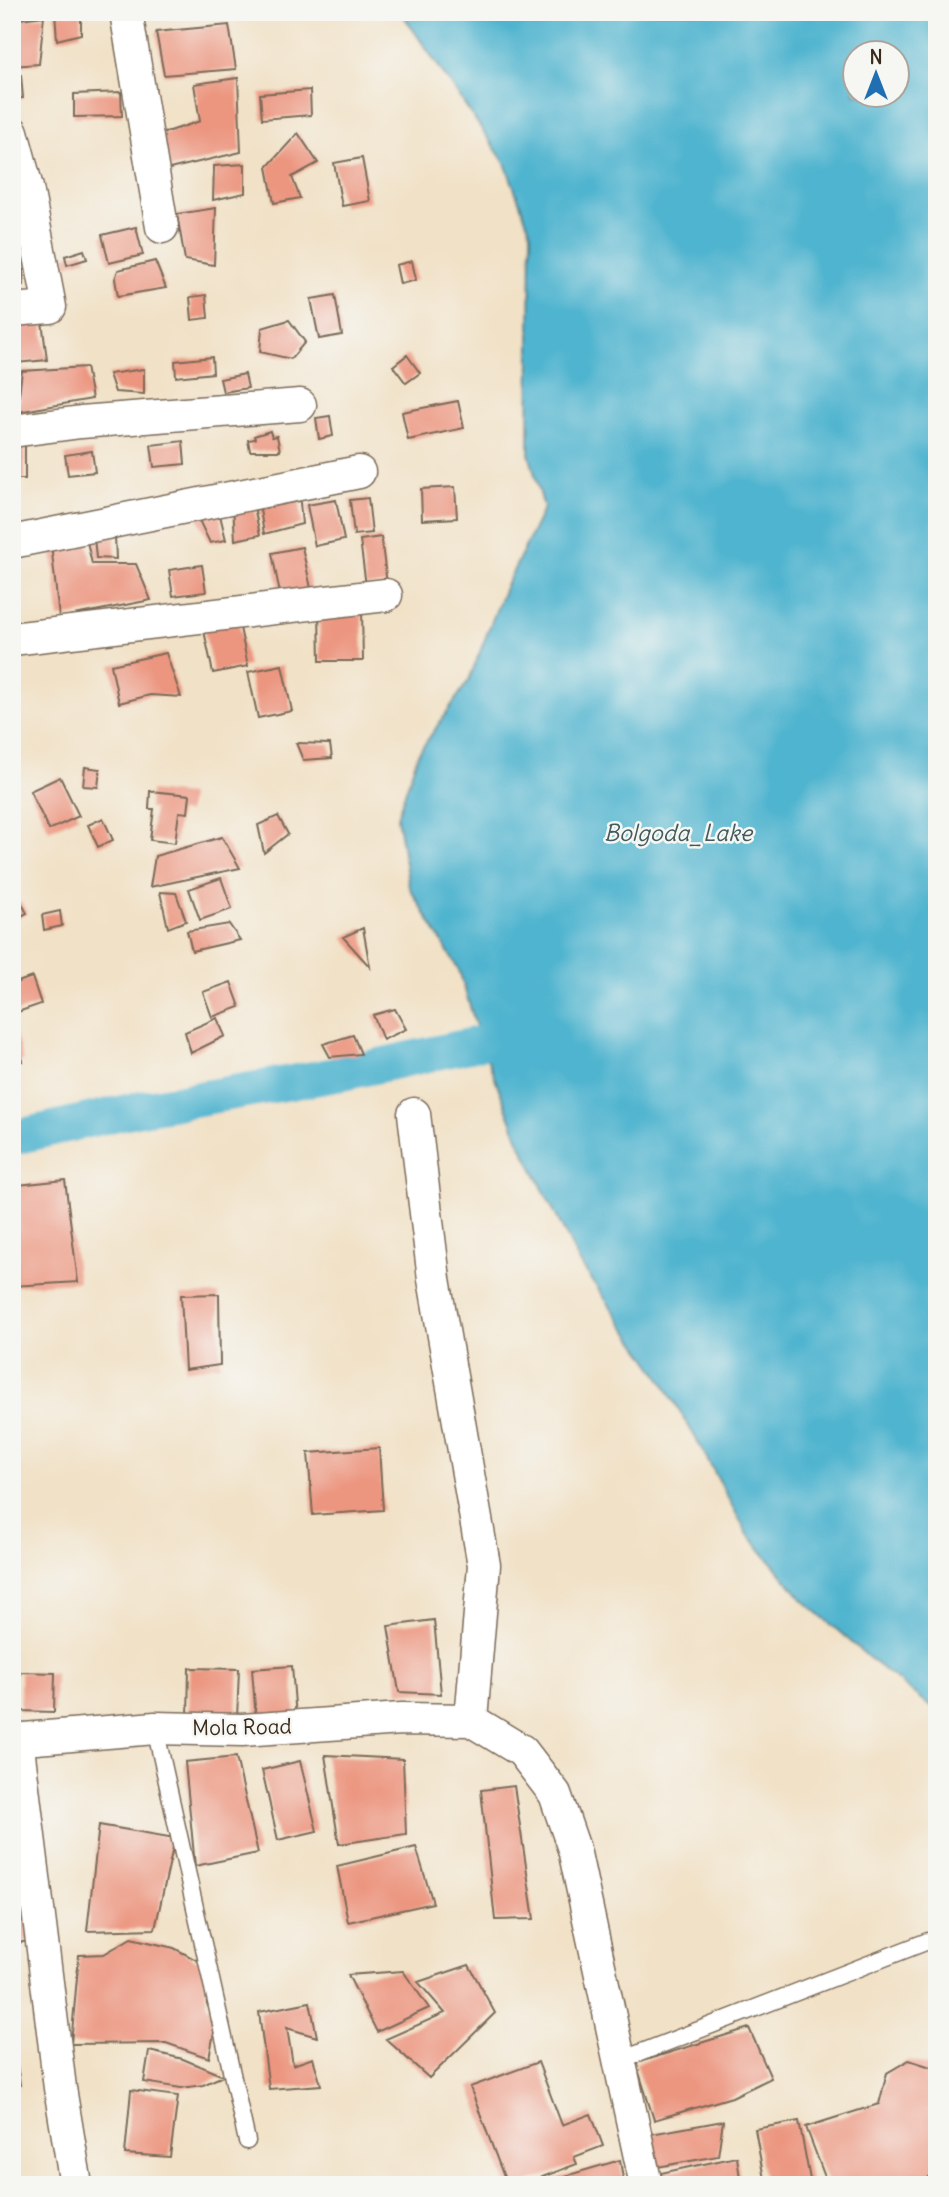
<svg xmlns="http://www.w3.org/2000/svg" width="949" height="2197" font-family="Delius,sans-serif">
	<rect width="100%" height="100%" fill="#f6f6f2"/>
	<filter id="ink" filterUnits="userSpaceOnUse"><feTurbulence type="fractalNoise" baseFrequency=".0143" numOctaves="2"/><feDisplacementMap in="SourceGraphic" scale="14" xChannelSelector="R" yChannelSelector="G"/><feConvolveMatrix kernelMatrix="1 2 1 2 8 2 1 2 1" color-interpolation-filters="sRGB"/></filter>
	<filter id="wash" filterUnits="userSpaceOnUse"><feTurbulence type="fractalNoise" baseFrequency=".00686" numOctaves="4" result="noise"/><feDisplacementMap in="SourceGraphic" scale="28" xChannelSelector="R" yChannelSelector="G"/><feGaussianBlur stdDeviation="1.57" result="paint"/><feColorMatrix in="noise" values="0 0 0 0 0 0 0 0 0 0 0 0 0 0 0 0 0 1.4 0 .05"/><feComposite in="paint" operator="in"/></filter>
	<g filter="url(#wash)">
		<rect width="100%" height="100%" fill="#f1e1c6"/>
		<path fill="#50b4cf" stroke="#466f76" stroke-width="2" fill-rule="evenodd" d="M401,12H937V1709L926,1703L874,1662L803,1600L746,1532L701,1447L658,1374L580,1263L521,1145L481,1043L459,970L409,887L397,817L418,754L469,680L504,590L544,508L529,453L531,233L505,163ZM855,52H897V94H855Z"/>
		<g fill="none" stroke-linecap="round" stroke-linejoin="round">
			<path stroke="#50b4cf" stroke-width="35" d="M12,1138L133,1110L345,1073L481,1043"/>
		</g>
		<g id="blocks">
			<path fill="#ec9680" d="M55,13L81,14V34L57,40Z
				M44,16L39,64L12,66V20Z
				M229,25L236,69L164,75L156,32Z
				M12,75H21L23,98L12,99Z
				M238,78L241,152L161,171L155,136L200,121L194,84Z
				M310,90L311,115L262,119L260,94Z
				M121,92L122,116L74,117V94Z
				M298,133L318,163L292,177L300,198L274,203L267,167Z
				M362,158L370,201L342,206L334,163Z
				M245,164V193L213,200L214,166Z
				M216,208L214,265L185,260L177,214Z
				M136,227L143,255L109,263L102,235Z
				M21,240L24,285H12V241Z
				M84,250L87,259L67,265L65,256Z
				M155,261L166,288L118,296L115,279L118,270Z
				M412,261L416,280L400,284L396,265Z
				M206,295L208,318L192,320L190,297Z
				M335,295L342,335L319,339L311,299Z
				M41,313L47,360L16,363L12,339V316Z
				M289,320L305,342L291,359L260,352L262,328Z
				M407,355L420,373L406,383L393,366Z
				M212,357L213,373L176,377L175,361Z
				M86,367L92,399L17,412L22,371Z
				M144,369V394L115,392L109,374Z
				M245,374L248,388L223,392L220,379Z
				M458,401L464,428L408,440L402,412Z
				M330,416L333,436L319,439L316,418Z
				M270,431L272,437L277,436L280,451H250L248,440L255,439L254,436Z
				M183,441L185,464L154,467L151,445Z
				M12,442H25V479H12Z
				M92,451L95,472L68,475L65,455Z
				M455,487L457,518L422,520L421,489Z
				M299,492L302,524L264,534L258,497Z
				M368,498L372,533L354,535L350,500Z
				M336,500L344,540L315,546L307,505Z
				M253,502L260,535L235,540L233,504Z
				M219,511L226,540L210,543L195,512Z
				M115,536L116,559L96,558L94,537Z
				M86,537L92,564H136L151,600L59,618L51,543Z
				M381,537L387,584L366,586L360,540Z
				M302,547L312,593L281,599L272,553Z
				M202,565L206,592L173,596L169,570Z
				M362,611L363,661H320L319,612Z
				M238,618L248,666L213,673L203,626Z
				M166,653L181,697L150,695L119,703L111,665Z
				M282,665L292,711L258,718L248,672Z
				M296,743L330,744L332,758L303,760Z
				M85,767L100,769L98,787L83,786Z
				M60,777L79,816L49,830L30,791Z
				M150,791L190,795L188,813L179,812L175,843L150,840L154,809H149Z
				M278,816L288,834L264,853L258,825Z
				M103,818L113,840L98,847L88,825Z
				M222,837L240,868L150,887L155,856Z
				M221,878L232,909L200,920L189,889Z
				M160,892L176,893L186,921L168,928Z
				M21,902L27,913L12,921V907Z
				M60,911L62,926L44,930L42,915Z
				M229,924L240,940L192,951L187,931Z
				M363,928L370,967L343,937Z
				M32,977L41,1004L12,1014V984Z
				M231,982L240,1007L212,1017L203,992Z
				M395,1009L406,1029L383,1040L373,1015Z
				M217,1018L225,1036L191,1053L185,1032Z
				M12,1025H13L23,1061L12,1062Z
				M353,1035L361,1054L330,1057L323,1044Z
				M65,1180L78,1282L12,1286L18,1185Z
				M219,1294L220,1365L185,1370L181,1295Z
				M379,1448L383,1510L313,1515L308,1453Z
				M434,1620L441,1694L399,1692L388,1626Z
				M292,1666L296,1718L256,1720L252,1669Z
				M189,1668L239,1669L237,1719L188,1718Z
				M20,1672L55,1673L54,1712L20,1711Z
				M325,1755L403,1759L406,1834L339,1844Z
				M236,1757L258,1853L195,1866L185,1762Z
				M300,1761L317,1831L278,1840L262,1770Z
				M514,1786L534,1919L495,1920L481,1790Z
				M99,1825L175,1838L155,1929L87,1931Z
				M416,1847L433,1903L348,1922L337,1866Z
				M29,1881L35,1941L12,1943V1883Z
				M131,1938L174,1948L204,1964L207,2005L217,2018L209,2058L166,2043L71,2044L79,1955L104,1954Z
				M469,1965L495,2013L429,2078L386,2039L445,2013L418,1982Z
				M403,1971L429,2008L377,2032L348,1975Z
				M310,2002L317,2037L287,2028L293,2065L313,2058L321,2085L269,2089L259,2012Z
				M749,2028L771,2078L732,2097L654,2120L636,2063Z
				M12,2045H14L20,2085L12,2086Z
				M149,2051L183,2059L223,2076L203,2085L181,2088L144,2082Z
				M909,2060L937,2069V2172L928,2177L931,2185H828L806,2127L879,2104L887,2073Z
				M538,2062L562,2125L591,2114L603,2146L574,2157L577,2164L521,2185H507L470,2087Z
				M131,2090L178,2096L170,2157L125,2154Z
				M723,2121L718,2156L657,2167L651,2134Z
				M799,2121L811,2185H765L755,2129Z
				M737,2157L741,2185H663L661,2173Z
				M620,2160L624,2185H538V2184Z"/>
		</g>
	</g>
	<g filter="url(#ink)">
		<use href="#blocks" fill-opacity="0" stroke="#7b6a59" stroke-width="2"/>
		<g fill="none" stroke-linecap="round" stroke-linejoin="round">
			<defs>
				<path id="lane" d="M155,1728L247,2141
					M619,2061L928,1941"/>
				<path id="street" d="M126,12L162,227
					M12,132L27,188L50,307L12,310
					M12,431L81,422L300,405
					M12,542L359,472
					M12,639L386,595
					M414,1114L434,1279L484,1565L471,1720L522,1751L555,1794L574,1849L646,2185
					M17,1739L60,2088L76,2185
					M12,1740L155,1728L242,1730L402,1719L471,1720"/>
			</defs>
			<use href="#lane" stroke="#7b6a59" stroke-width="19"/>
			<use href="#street" stroke="#7b6a59" stroke-width="35"/>
			<use href="#lane" stroke="#fff" stroke-width="16"/>
			<use href="#street" stroke="#fff" stroke-width="32"/>
		</g>
	</g>
	<g text-anchor="middle" dominant-baseline="central" stroke-width="5" stroke-linejoin="round" paint-order="stroke">
		<g font-size="21" fill="#3b2a1e" stroke="#f6f6f2">
			<text transform="translate(242 1727) rotate(-1)">Mola Road</text>
		</g>
		<g font-size="23" font-style="italic" fill="#425a5c" stroke="#f6f6f2">
			<text x="678" y="832">Bolgoda_Lake</text>
		</g>
	</g>
	<rect width="949" height="2197" fill="none" stroke="#f6f6f2" stroke-width="42"/>
	<g transform="translate(876 74)"><circle r="33" fill="#f6f6f2" stroke="#aba49d" stroke-width="2"/>
	<path d="M0-5L12 26L0 18L-12 26Z" fill="#1f6fb2"/>
	<text y="-10" font-size="19" font-weight="bold" text-anchor="middle" fill="#3b2a1e">N</text>
	</g>
</svg>
